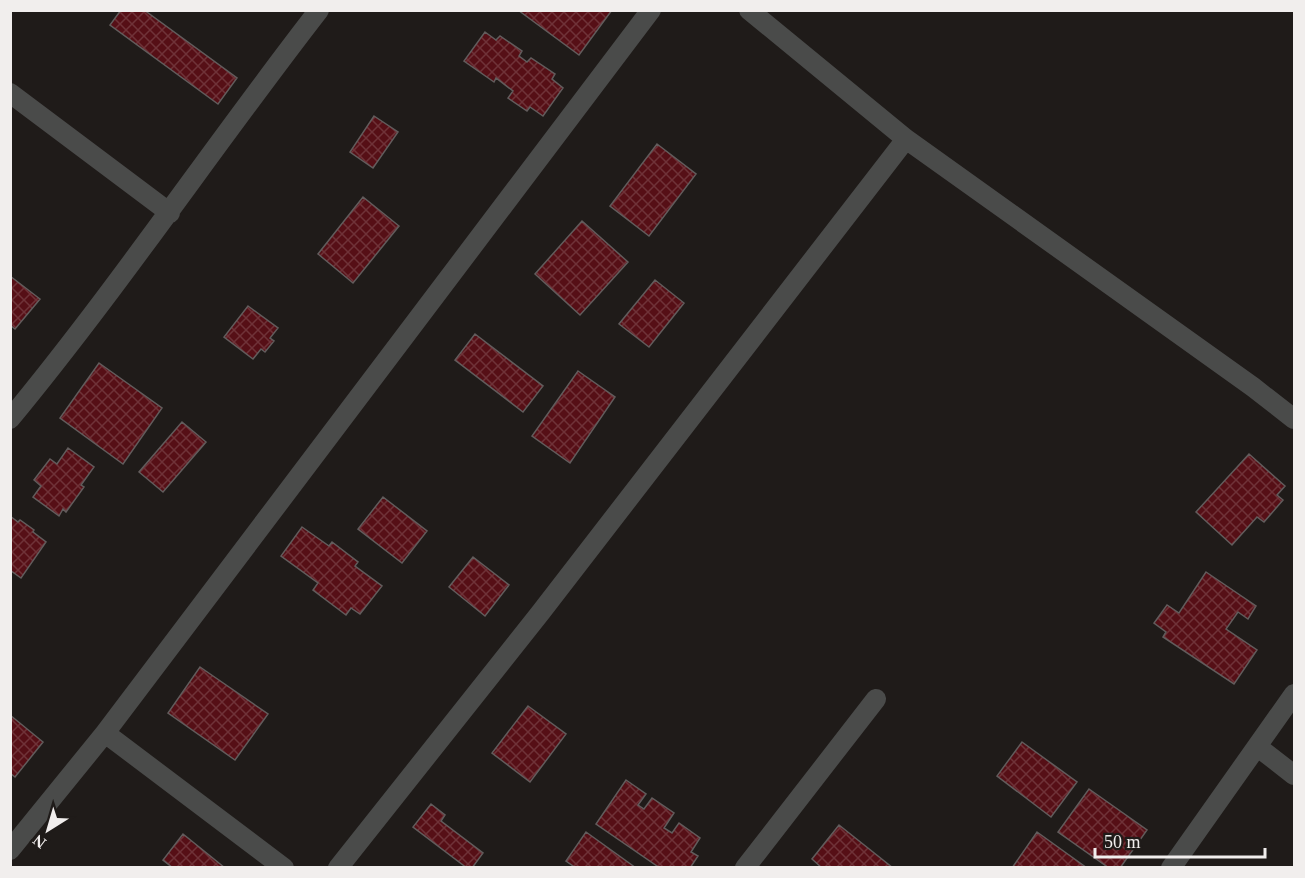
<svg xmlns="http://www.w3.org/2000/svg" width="1305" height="878" font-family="'Times New Roman',serif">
	<defs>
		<pattern id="building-cross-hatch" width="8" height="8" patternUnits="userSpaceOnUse" patternTransform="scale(1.5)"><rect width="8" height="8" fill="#560f16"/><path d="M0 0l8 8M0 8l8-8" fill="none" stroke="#6f3238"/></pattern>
	</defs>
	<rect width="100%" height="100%" fill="#1f1b19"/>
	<path fill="url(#building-cross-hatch)" stroke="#625c5c" stroke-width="1.5" d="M121,10H144L237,78L218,104L110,25Z
		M518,10H612L579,55Z
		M485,32L496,40L500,36L522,51L519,56L527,62L531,58L555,74L552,79L563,88L543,116L530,107L527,111L508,98L513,91L496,78L494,82L464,61Z
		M374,116L398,132L373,168L350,152Z
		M657,144L696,174L649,236L610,206Z
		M363,197L399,226L353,283L318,254Z
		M582,221L628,262L580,315L535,274Z
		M10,276L40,299L15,329L10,325Z
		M655,280L684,303L649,347L619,324Z
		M248,306L278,328L270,338L274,341L265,352L261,349L253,359L224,337Z
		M475,334L543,386L523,412L455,360Z
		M99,363L162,408L123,464L60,418Z
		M578,371L615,397L570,463L532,436Z
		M182,422L206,442L163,492L139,472Z
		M68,448L94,467L81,485L84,487L66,512L63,509L59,516L33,497L41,486L34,480L50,459L57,464Z
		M1249,454L1285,486L1277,495L1283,500L1264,522L1257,517L1232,545L1196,512Z
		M383,497L427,531L402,563L358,529Z
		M10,516L18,522L20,520L34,530L33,532L46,542L21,578L10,570Z
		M302,527L329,546L332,542L358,562L355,566L382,586L360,614L351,608L346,615L313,590L318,583L281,556Z
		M473,557L509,585L485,616L449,587Z
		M1206,572L1256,606L1248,619L1238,612L1226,629L1257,650L1234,684L1163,637L1166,632L1154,623L1167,605L1179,613Z
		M200,667L268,714L235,760L168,713Z
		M528,706L566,734L530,782L492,753Z
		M10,715L43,742L15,777L10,773Z
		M1022,742L1077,782L1051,817L997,776Z
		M626,780L646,794L638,805L644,809L652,798L674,813L664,828L672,833L679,823L700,838L691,852L698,856L690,868H660L596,824Z
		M1089,789L1147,830L1120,868H1109L1058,832Z
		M431,804L445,815L441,821L483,853L472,868H467L413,827Z
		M839,825L893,868H822L812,859Z
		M586,832L636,868H576L566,861Z
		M1037,832L1087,868H1012Z
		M183,834L225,868H173L163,860Z"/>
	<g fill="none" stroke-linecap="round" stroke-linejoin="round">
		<path stroke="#4a4b4a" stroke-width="20" d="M749,10L906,139L1253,387L1294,419
			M10,93L170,213
			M10,419C119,287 214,145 319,10
			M105,733L284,868
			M1258,747L1294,775
			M10,850L105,733L651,10
			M338,868L541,612L906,139
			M745,868L876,699
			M1171,868L1294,694"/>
	</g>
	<rect width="1305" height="878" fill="none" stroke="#f1eeed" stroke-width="24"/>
	<g transform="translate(48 830) rotate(217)" stroke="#1f1b19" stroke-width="4.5" paint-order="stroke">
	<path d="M0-4.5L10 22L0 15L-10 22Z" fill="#f1eeed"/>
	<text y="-9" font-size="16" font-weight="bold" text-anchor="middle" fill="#f1eeed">N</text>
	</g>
	<path d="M1095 848v9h170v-9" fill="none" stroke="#f1eeed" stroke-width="3"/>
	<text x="1104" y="848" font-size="18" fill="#f1eeed" stroke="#1f1b19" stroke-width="4.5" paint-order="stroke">50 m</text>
</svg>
